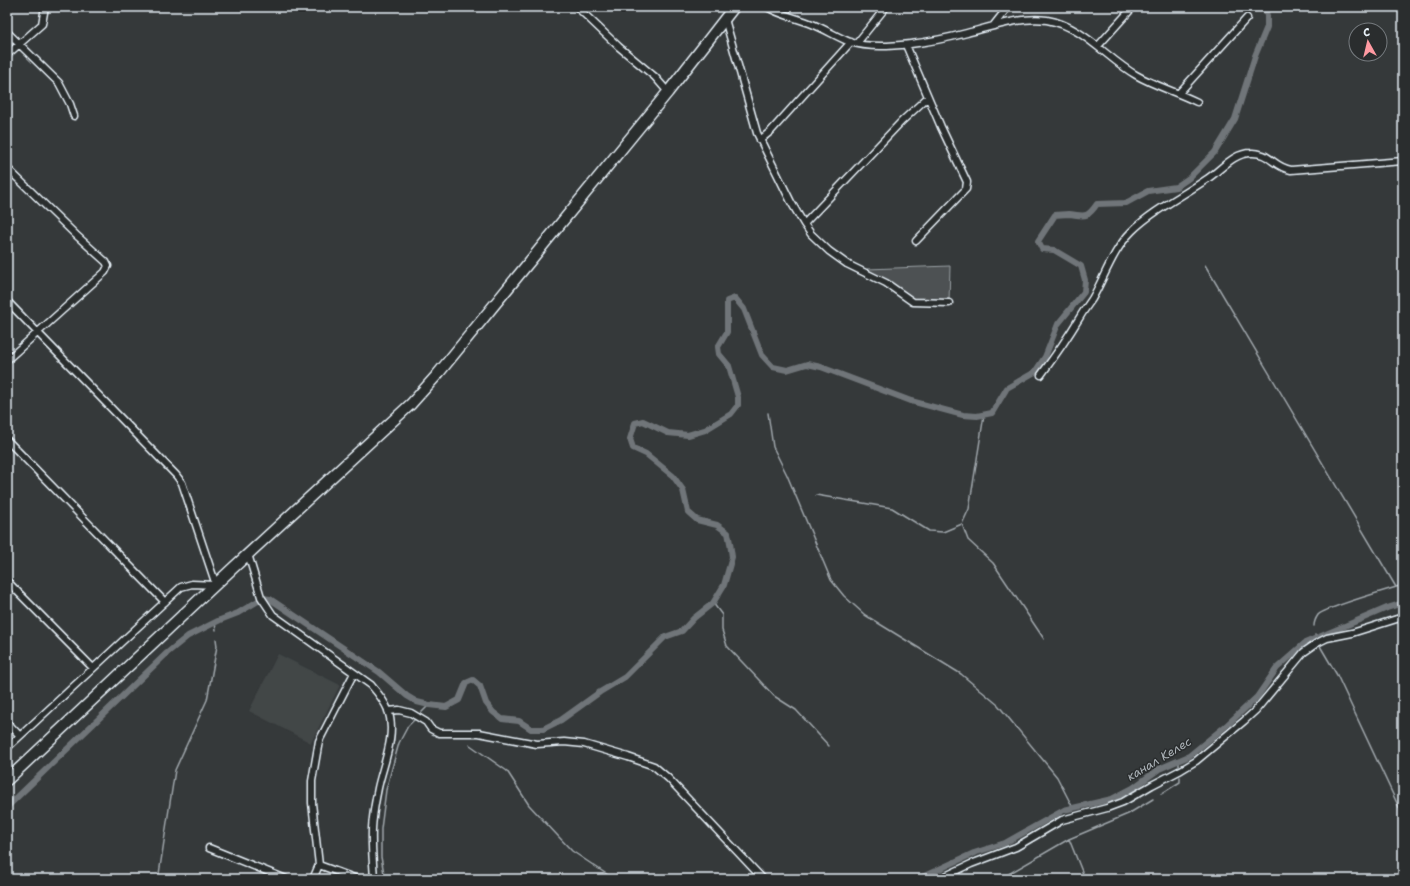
<svg xmlns="http://www.w3.org/2000/svg" width="1410" height="886" font-family="'Shantell Sans',sans-serif">
	<rect width="100%" height="100%" fill="#35393a"/>
	<filter id="ink" filterUnits="userSpaceOnUse"><feTurbulence type="fractalNoise" baseFrequency=".025" numOctaves="2"/><feDisplacementMap in="SourceGraphic" scale="8" xChannelSelector="R" yChannelSelector="G"/><feConvolveMatrix kernelMatrix="1 2 1 2 8 2 1 2 1" color-interpolation-filters="sRGB"/></filter>
	<g filter="url(#ink)">
		<path fill="#424647" d="M278,654L340,685L311,743L249,711Z"/>
		<path fill="#4d5152" stroke="#9aa1a5" d="M950,266L949,302L910,299L880,277L867,269Z"/>
		<g fill="none" stroke-linecap="round" stroke-linejoin="round">
			<path stroke="#a0a7ac" stroke-width="1.5" d="M1205,265L1396,587
				M768,413L773,447L787,475L831,580L844,596L865,615L961,674L998,705L1057,777L1073,808
				M816,495L892,508L929,531L943,532L962,524L969,509L984,415
				M962,524L968,540L993,563L1044,639
				M713,603L722,615V630L727,646L774,696L796,710L829,746
				M215,622L216,630
				M1314,626C1314,623 1316,618 1318,615C1323,608 1390,589 1403,585
				M1315,635L1316,638
				M1320,646L1337,675L1403,816
				M419,715L429,705
				M470,745L507,771L529,805L572,851L614,879
				M1179,761V768
				M1161,794L1180,782V777
				M1069,839L1085,879
				M157,879L159,874L175,770L207,700L217,646L216,639
				M385,879L381,857V829L386,790L399,743L408,726L416,718
				M1000,879L1069,839L1128,814L1153,799"/>
			<path stroke="#707579" stroke-width="6" d="M7,807L167,653L188,636L220,620L238,613L263,598L270,599L379,672L407,696L417,702L429,705L446,707L459,700L466,683L473,680L480,686L486,703L493,712L502,719L519,721L531,729H543L561,720L600,692L625,677L665,637L682,631L694,618L713,603L724,585L732,557L730,543L728,533L717,525L697,520L688,512L683,490L673,476L646,454L633,448L630,439L635,423L643,421L668,433L688,435L705,430L731,414L738,405V397L729,366L719,354L718,347L727,332V301L735,298L744,309L762,355L773,367L787,370L807,364L821,367L911,401L963,415L977,416L992,413L1007,388L1035,372L1045,357L1058,324L1084,292L1085,280L1081,266L1054,250L1042,249L1038,241L1055,215C1059,215 1063,214 1068,214C1084,215 1086,220 1097,204L1126,203L1148,191L1176,187L1189,178L1215,152L1235,119L1255,56L1267,27V16L1265,7
				M918,879L974,853L1005,843L1064,810L1112,799L1133,788L1159,769L1189,756L1228,724L1257,697L1277,668L1305,643L1387,608L1403,603"/>
			<defs>
				<path id="minor" d="M577,7L619,47L655,77L668,92
					M767,7C781,15 797,18 812,24C825,29 837,37 850,42C880,52 937,41 967,33C991,27 1022,16 1047,20C1083,26 1106,58 1136,75C1155,86 1177,92 1197,102
					M725,19L757,133L791,202L804,224L811,234L829,251L847,264L886,283L913,302L949,303
					M993,26L1008,7
					M7,32L59,83L70,104L74,116
					M857,43L886,7
					M906,45L941,127L967,182L966,189L916,241
					M1098,46L1133,7
					M7,55L42,24L45,7
					M1179,93L1247,18
					M760,140L771,131L851,42
					M7,168L76,235L106,262L108,266L105,272L7,360
					M804,224L902,121L928,97
					M7,301L176,475L182,483L216,585L192,584L181,587L7,748
					M1041,375C1055,356 1068,337 1080,317C1084,310 1088,305 1092,299C1105,276 1113,250 1132,231C1152,211 1184,195 1207,179C1221,170 1233,153 1251,153C1270,152 1273,167 1291,170L1403,161
					M7,440L165,602
					M248,554L261,597L273,615L371,685C378,693 384,700 388,710C397,735 383,764 378,788C376,798 374,808 373,818C370,838 373,859 374,879
					M7,581L93,668
					M388,711L399,710L411,713L426,722L431,729L439,733H479L537,744L564,742L584,744L628,757L654,766L668,778L763,879
					M7,722L20,736
					M209,848L286,879
					M319,865L357,879
					M313,879L319,865L312,803V781L319,741L354,673
					M939,879L971,864L1016,847L1062,820L1107,808L1123,802L1152,785L1181,770L1196,761L1244,721L1256,710L1304,652L1317,643L1327,638L1352,633L1403,617"/>
				<path id="highway" d="M7,780L233,568L411,404L437,375L668,92L734,7"/>
			</defs>
			<use href="#minor" stroke="#e8f1f8" stroke-width="9"/>
			<use href="#highway" stroke="#e8f1f8" stroke-width="13"/>
			<use href="#minor" stroke="#2a2d2e" stroke-width="6"/>
			<use href="#highway" stroke="#2a2d2e" stroke-width="10"/>
		</g>
	</g>
	<g text-anchor="middle" dominant-baseline="central" stroke-width="3" stroke-linejoin="round" paint-order="stroke">
		<g font-size="12" font-style="italic" fill="#acb3b8" stroke="#2a2d2e">
			<text transform="translate(1159 759) rotate(-31)">канал Келес</text>
		</g>
	</g>
	<rect width="1410" height="886" fill="none" stroke="#2a2d2e" stroke-width="24"/>
	<rect x="12" y="12" width="1386" height="862" fill="none" stroke="#e8f1f8" stroke-width="1.5" filter="url(#ink)"/>
	<g transform="translate(1368 42) rotate(352)"><circle r="19" fill="#2a2d2e" stroke="#767b7f"/>
	<path d="M0-3L7 15L0 10L-7 15Z" fill="#ff9aa2"/>
	<text y="-6" font-size="11" font-weight="bold" text-anchor="middle" fill="#e8f1f8">С</text>
	</g>
</svg>
